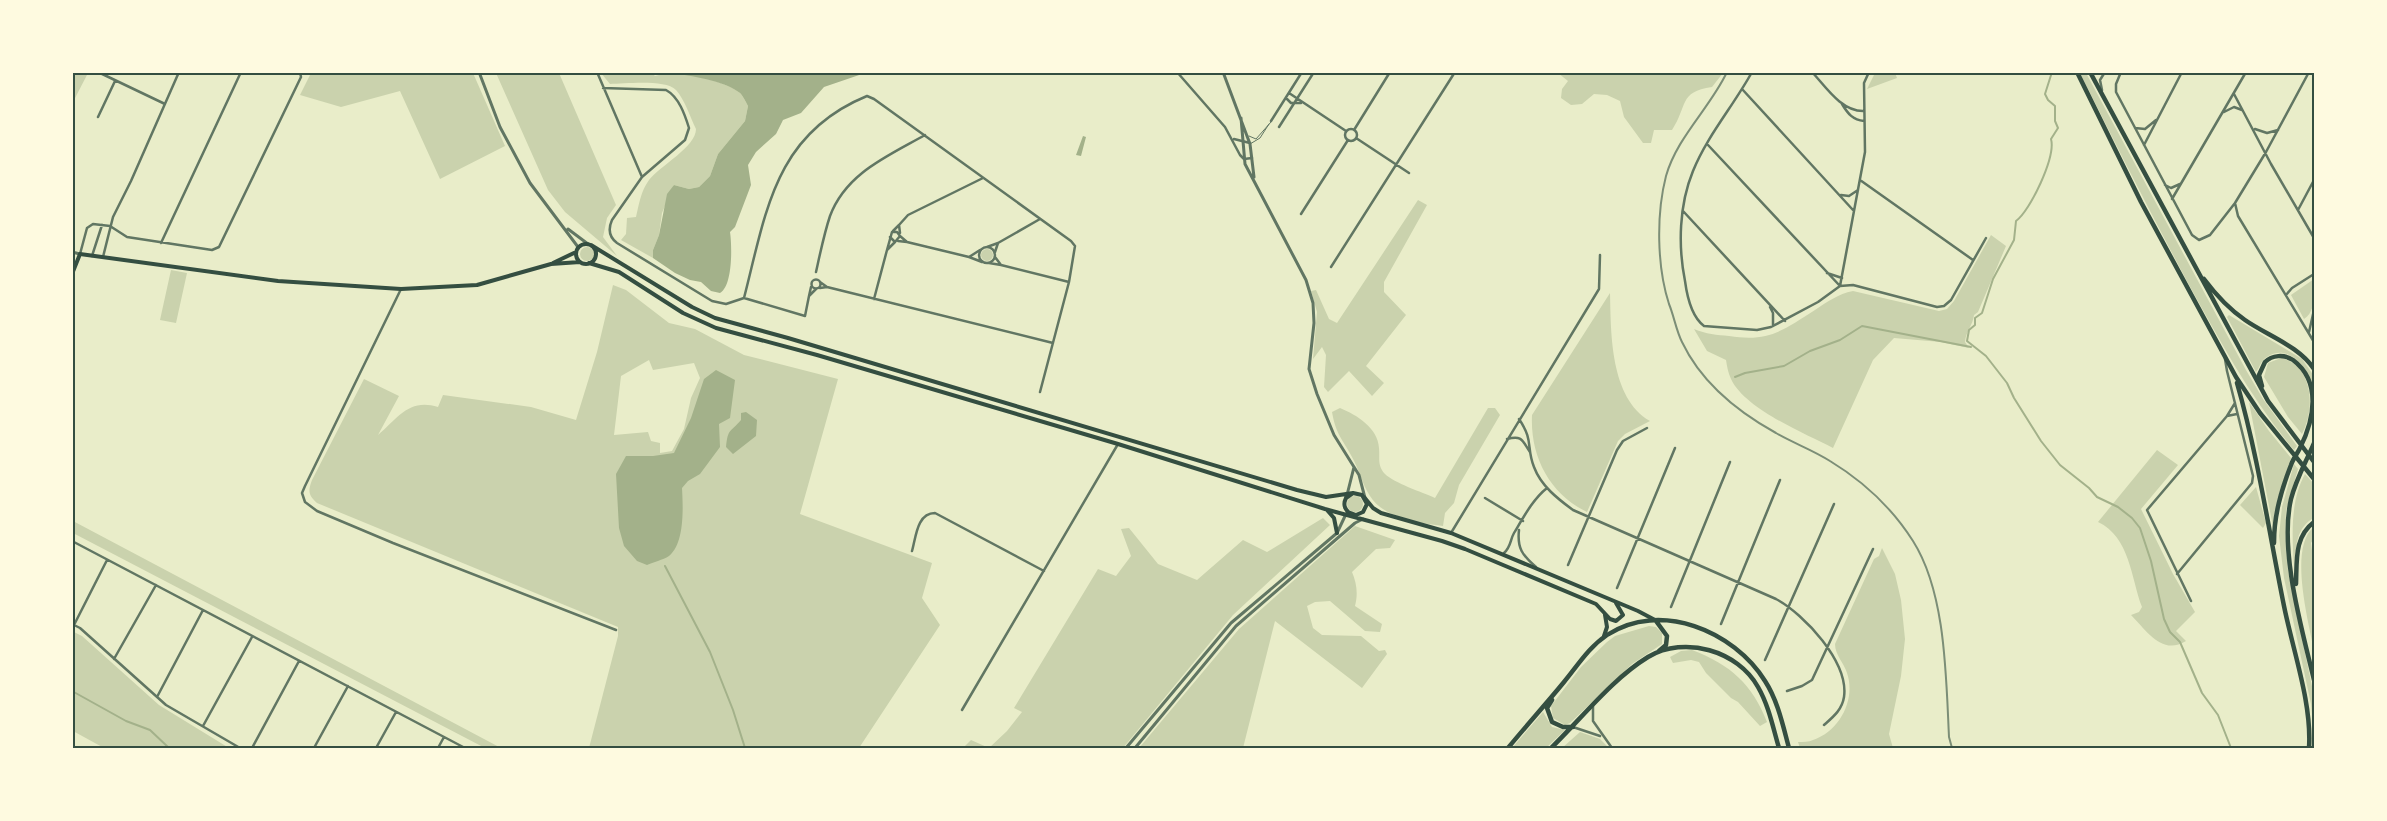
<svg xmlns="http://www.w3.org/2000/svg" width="2387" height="821" font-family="'Alegreya Sans',sans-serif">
	<rect width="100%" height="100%" fill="#e9edc9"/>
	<path fill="#cad2ad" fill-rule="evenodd" d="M408,72L435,77L414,73H473L505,146L440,179L400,91L341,107L300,95L311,73Z
		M671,72C690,75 724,80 740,93C743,96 746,102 748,106L745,121L718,154L710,176L699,187L689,189L674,185L662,213L659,235L653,250V258L621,240L626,234L627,218L636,217C639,204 641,191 649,180C661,165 696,147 696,129C690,117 685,100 676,90C665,79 625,84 610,84L601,73H652L655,76Z
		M72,73H88L73,102H72Z
		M496,73H559L616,205L607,218L603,237L617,256L565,212L548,190Z
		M1558,73H1723L1712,87C1678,92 1688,106 1672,130H1654L1651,143H1643L1624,117L1620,101L1607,95L1594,94L1582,104L1571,105L1561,98L1562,89L1568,81Z
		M1875,73H1895L1897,78L1867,89Z
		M2080,73H2086L2246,370L2263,399L2297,446L2294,450C2251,399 2220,341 2188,283C2151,214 2115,143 2080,73Z
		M1418,200L1427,205L1384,282V292L1406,315L1366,366L1384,383L1372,396L1349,371L1328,392L1324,387L1326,355L1322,347L1313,359L1317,312L1311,291L1316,290L1329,319L1337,323Z
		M1991,235L2006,246L1978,312L1974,315C1973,325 1966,331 1965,342L1969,348L1941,342L1894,338L1873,360L1833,448C1804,433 1745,409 1731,379C1728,373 1727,366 1726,360L1707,351L1694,329C1706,334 1717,335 1729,336C1769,342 1782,331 1815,310C1827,302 1838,294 1853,291L1939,311L1947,309L1954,301Z
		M580 254a7 7 0 1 1 14 0a7 7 0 1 1-14 0Z
		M981 255a6 6 0 1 1 12 0a6 6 0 1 1-12 0Z
		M171,270L187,273L176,323L160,320Z
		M2314,279C2315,291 2316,312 2304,319L2291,295Z
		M613,285L626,290L669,323L695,329L744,355L838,379L800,514L932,563L922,598L940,625L859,748H589L618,636V627L317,503C308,495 308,491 312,480L364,379L399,396L378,435C398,418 409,398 438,407L443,395L531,407L576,420L597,352ZM649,360L653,370L694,363L700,378L691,398L684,429L672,451L660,453V443L651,441L648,432L614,435L621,376Z
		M1610,293C1611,333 1610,398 1650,421L1625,434L1618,441L1587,512C1550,494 1530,457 1532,415Z
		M2229,315L2302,359L2314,376V390C2309,371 2290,342 2267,357C2261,360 2260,367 2256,372L2227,317Z
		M2281,358C2314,366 2315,410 2302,434L2288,417L2264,377L2268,363Z
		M2249,402L2269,431L2291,458L2278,497L2273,527Z
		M1340,408C1357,415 1378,428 1379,448C1380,459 1377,465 1385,474C1394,483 1422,492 1435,498L1488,408H1495L1500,415L1459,485L1454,503L1445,513L1443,526C1420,523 1383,518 1370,496C1362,484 1359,469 1352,457C1342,438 1336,435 1332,412Z
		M2157,450L2178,465L2141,509L2173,574L2195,612L2176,631L2186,641C2162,656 2147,631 2131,615L2139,612L2142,607C2131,578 2130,537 2098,522Z
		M2294,464L2298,469L2286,510L2285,533L2288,571L2314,696V735L2311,704L2284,578L2279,536L2282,507Z
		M2305,474L2314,484V518C2296,527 2296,547 2294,566C2292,536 2290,501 2305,474Z
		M2256,487L2266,523L2263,528L2240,505Z
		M1347 504a8 8 0 1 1 16 0a8 8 0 1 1-16 0Z
		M1323,518L1330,525L1233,615L1123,748H963L971,740L989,748L1007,731L1022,712L1014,708L1098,569L1116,576L1131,556L1121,529L1129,528L1158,564L1197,580L1243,540L1267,552Z
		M73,521L501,748H485L73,533Z
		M1355,526L1395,540L1390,548L1376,549L1352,572C1357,584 1358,594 1355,606L1382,624L1380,632L1365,631L1330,601L1315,602L1307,606L1313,628L1322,635L1361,636L1379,651L1385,650L1387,654L1362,688L1275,621L1243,748H1139L1239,629Z
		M2314,527V538L2311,543L2314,565V651C2309,623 2288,547 2314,527Z
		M1882,548L1895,574L1901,600L1905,639L1901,676L1889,734L1893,748H1800L1798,742C1803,742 1809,742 1813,740C1840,731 1856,699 1847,673C1844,663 1835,655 1835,644L1874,559L1879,556Z
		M1649,626L1656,627L1662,633V644L1632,664L1570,723L1565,725L1553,718L1551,706L1581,667L1607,642L1615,636Z
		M72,631L82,636L159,705L229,748H104L73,731Z
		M1692,650C1731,665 1752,684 1767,722L1760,726L1738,702L1731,698L1706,673L1699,662L1691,660L1673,663L1670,657L1681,651Z
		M1543,712L1552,727L1565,730L1546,748H1512Z
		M1580,732L1600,739L1609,748H1562Z"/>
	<path fill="#a3b18a" d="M671,73H865L824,87L801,113L783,120L776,134L756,152L748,165L751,185L735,227L730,232C732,245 733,286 720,293L711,291L701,282L690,280L675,273L653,258V250L659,235L667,194L674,185L689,189L699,187L710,176L718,154L745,121L748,106C746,102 743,96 740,93C723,80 691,76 671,73Z
		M1083,136L1086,137L1081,156L1076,155Z
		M716,370L735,380L730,418L719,424L720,447L700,474L688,481L682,488C683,507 685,543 669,556C663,560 653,562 647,565L637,561L624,546L619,528L616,474L626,456H653L674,453L691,418L704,379Z
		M746,412L757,420L756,436L733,454L726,447C728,428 730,433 741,420V413Z"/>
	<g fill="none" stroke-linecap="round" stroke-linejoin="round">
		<path stroke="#a3b18a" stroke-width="2" d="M2052,72L2045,94L2048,100L2055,106V121L2058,128L2051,139C2056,157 2030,211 2016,221L2014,240L1993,279L1982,313L1975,318V325L1969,330L1967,341L1986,356L2007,383L2014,398L2041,441L2060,465L2089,488L2097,497L2118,507L2132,518L2140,528L2151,561L2164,619L2170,632L2180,642L2202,693L2218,715L2231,748
			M1735,377L1745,373L1784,366L1810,351L1840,340L1862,326L1971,347
			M665,566L710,652L733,710L745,748
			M72,691L126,721L150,730L169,748"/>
		<path stroke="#617663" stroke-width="1" d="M1249,136L1256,139L1271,122
			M1250,144L1260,138L1269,124"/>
		<path stroke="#617663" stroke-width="2.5" d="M98,72L165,104
			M597,72L642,177
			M1177,72L1225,127L1240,155L1244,159L1252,158
			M1752,72C1734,105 1707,136 1693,171C1679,205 1678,246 1685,281C1687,296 1692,317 1704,326L1757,330L1771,327L1818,302L1840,286L1853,285L1937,307L1944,306L1951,300L1986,238
			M1812,72C1826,87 1841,111 1863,111
			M2121,72L2116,84V92L2192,235L2199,240L2210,235L2235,203L2266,152L2309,72
			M603,88L666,90C679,97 685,115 689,128L685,140L642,177L612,220C608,229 609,237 617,243L712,301L726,304L744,298
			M1742,89L1853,210
			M2102,90L2100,80L2105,72
			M1289,93L1346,131
			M2234,94L2271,164L2314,238
			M1286,98L1291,103H1301
			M1842,104C1848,114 1853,120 1864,121
			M2224,112L2234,107L2242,110
			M98,117L115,81
			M1271,121L1302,72
			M1279,127L1314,72
			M2135,128L2145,129L2156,120
			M1345 135a6 6 0 1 1 12 0a6 6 0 1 1-12 0Z
			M2255,129L2267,133L2278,130
			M1354,130L1390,72
			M1356,138L1409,173
			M1234,139L1250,143
			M1708,145L1840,286L1865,152L1864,83L1869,72
			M2144,145L2182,72
			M1860,180L1973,260
			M2165,185L2171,188L2180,184
			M1841,195L1849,196L1858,190
			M2172,199L2246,72
			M2235,203L2238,216L2314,342
			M2298,210L2314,180
			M1683,211L1785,321
			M1301,214L1348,140
			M899,225L908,215L983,178
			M893,231L899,225L900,233
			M890,237L895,242L900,236L897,232H892L887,250L895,242
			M898,241L907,242L900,236
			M907,242L969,257
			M161,243L241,72
			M998,243L1040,219
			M979 255a8 8 0 1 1 16 0a8 8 0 1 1-16 0Z
			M987,247L998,243L995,252
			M980,250L969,257L982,262
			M80,254L87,228L93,224L110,226L127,237L212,250L219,247L301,77L300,72
			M92,256L102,225
			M103,257L113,217L131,181L179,72
			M989,263L1001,265L995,257
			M1001,265L1069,282
			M1331,267L1455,72
			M816,272C820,254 824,234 830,216C846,173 888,156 925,135
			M1827,273L1842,278
			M811.5 284a4.5 4.5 0 1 1 9 0a4.5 4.5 0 1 1-9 0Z
			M811,287L809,296L816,289
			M827,287L1053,343
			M820,288L827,287L820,282
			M401,289L305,486L302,493L305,502L317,511L393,543L616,630
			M2286,295L2292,288L2314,274
			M744,298C766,213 774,134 867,96L874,99L1071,241L1075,246L1069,282L1040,392
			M744,298L805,316L809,296
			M874,299L887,250
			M1770,307L1773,313V326
			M2309,332L2314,310
			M2225,359L2227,371
			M2235,403L2227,416L2237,414
			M1519,419C1534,441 1526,447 1534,467C1541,486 1558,499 1573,510L1776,599C1804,614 1849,662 1844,697C1842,710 1833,717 1824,725
			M1507,439C1522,435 1522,440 1530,452
			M1485,498L1523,521
			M1519,530C1517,548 1522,555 1536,567
			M1451,533L1599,289L1600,255
			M72,541L465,748
			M912,551C916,537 917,513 935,513L1044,571
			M1504,553C1511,547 1510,540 1514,533C1523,518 1533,499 1547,488
			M1568,565L1617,450L1623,441L1647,428
			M2177,574L2252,483L2253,476L2227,371
			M1617,588L1675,448
			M2191,601L2147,510L2227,416
			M1671,607L1730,462
			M72,624L80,628L166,705L240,748
			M1721,624L1780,480
			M74,625L107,560
			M114,659L156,585
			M1765,660L1834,504
			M1787,691L1802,686L1812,680L1873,549
			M157,697L203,610
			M1593,706V721L1612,748
			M962,710L1118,444
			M203,726L252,637
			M1573,727L1600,736
			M252,748L299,661
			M314,748L348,686
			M376,748L396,712
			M438,748L444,737"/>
		<path stroke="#617663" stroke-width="3" d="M479,72L500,127L530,183L578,247
			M1223,72L1250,144L1254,177
			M1241,118L1245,164L1306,280L1313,303L1314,323L1309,369L1317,394L1334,435L1359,475L1365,498
			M568,229L588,244
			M72,252L80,254
			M1347,495L1354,467
			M1126,748L1231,623L1337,533L1346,514
			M1135,748L1236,626L1355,523L1363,519"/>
		<path stroke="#344e41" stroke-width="4" d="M576 254a10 10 0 1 1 20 0a10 10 0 1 1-20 0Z
			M591,245L692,307L715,318L788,338L1297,490L1326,497L1353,493
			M553,263L576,252
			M589,263L619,272L683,313L716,328L817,355L1118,444L1325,509L1442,541L1465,549L1596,604L1610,619L1616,621L1623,615L1616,603
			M72,274L80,254L278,281L401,289L477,285L551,264L580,262
			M1364,497L1373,508L1381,513L1451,533L1638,611L1655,620
			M1327,510L1334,518L1337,533
			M1348,512L1356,515L1363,512L1367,504L1362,495L1353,493L1346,498C1342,506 1346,510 1351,515
			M1604,636L1607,627L1605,615"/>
		<path stroke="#344e41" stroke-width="4.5" d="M2077,72L2141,202L2236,377L2260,413L2314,479
			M2090,72L2268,401L2314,462
			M2204,279C2216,295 2229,309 2245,320C2268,336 2299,346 2314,369
			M2237,383C2258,456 2269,532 2284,606C2293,651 2312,703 2309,748
			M2262,386L2259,375L2265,362C2272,355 2284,354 2293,360C2322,382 2314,420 2300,448C2297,454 2293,459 2291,465C2281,491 2274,515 2274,543
			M2314,443C2306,462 2296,479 2291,499C2279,551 2302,629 2314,680
			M2296,584C2297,561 2294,537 2314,522
			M1656,621L1667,636L1666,645L1659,651
			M1552,700L1547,708L1552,722L1563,727H1573
			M1508,748C1526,726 1546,704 1564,682C1578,665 1589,647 1607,635C1660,600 1734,631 1765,681C1778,701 1783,726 1789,748
			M1551,748C1581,719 1612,679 1648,657C1685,635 1738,651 1758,687C1769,706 1773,728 1779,748"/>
		<path stroke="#7c8e77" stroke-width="2" d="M1727,72C1710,108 1677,137 1666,176C1656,215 1657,267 1669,304C1674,316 1676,330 1682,342C1701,382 1738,412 1776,433C1793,443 1813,450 1830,461C1863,481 1892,508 1913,541C1946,593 1946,677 1949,737L1952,748"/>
	</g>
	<rect width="2387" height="821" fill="none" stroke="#fefae0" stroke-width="148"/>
	<rect x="74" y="74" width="2239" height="673" fill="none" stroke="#344e41" stroke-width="2"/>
</svg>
